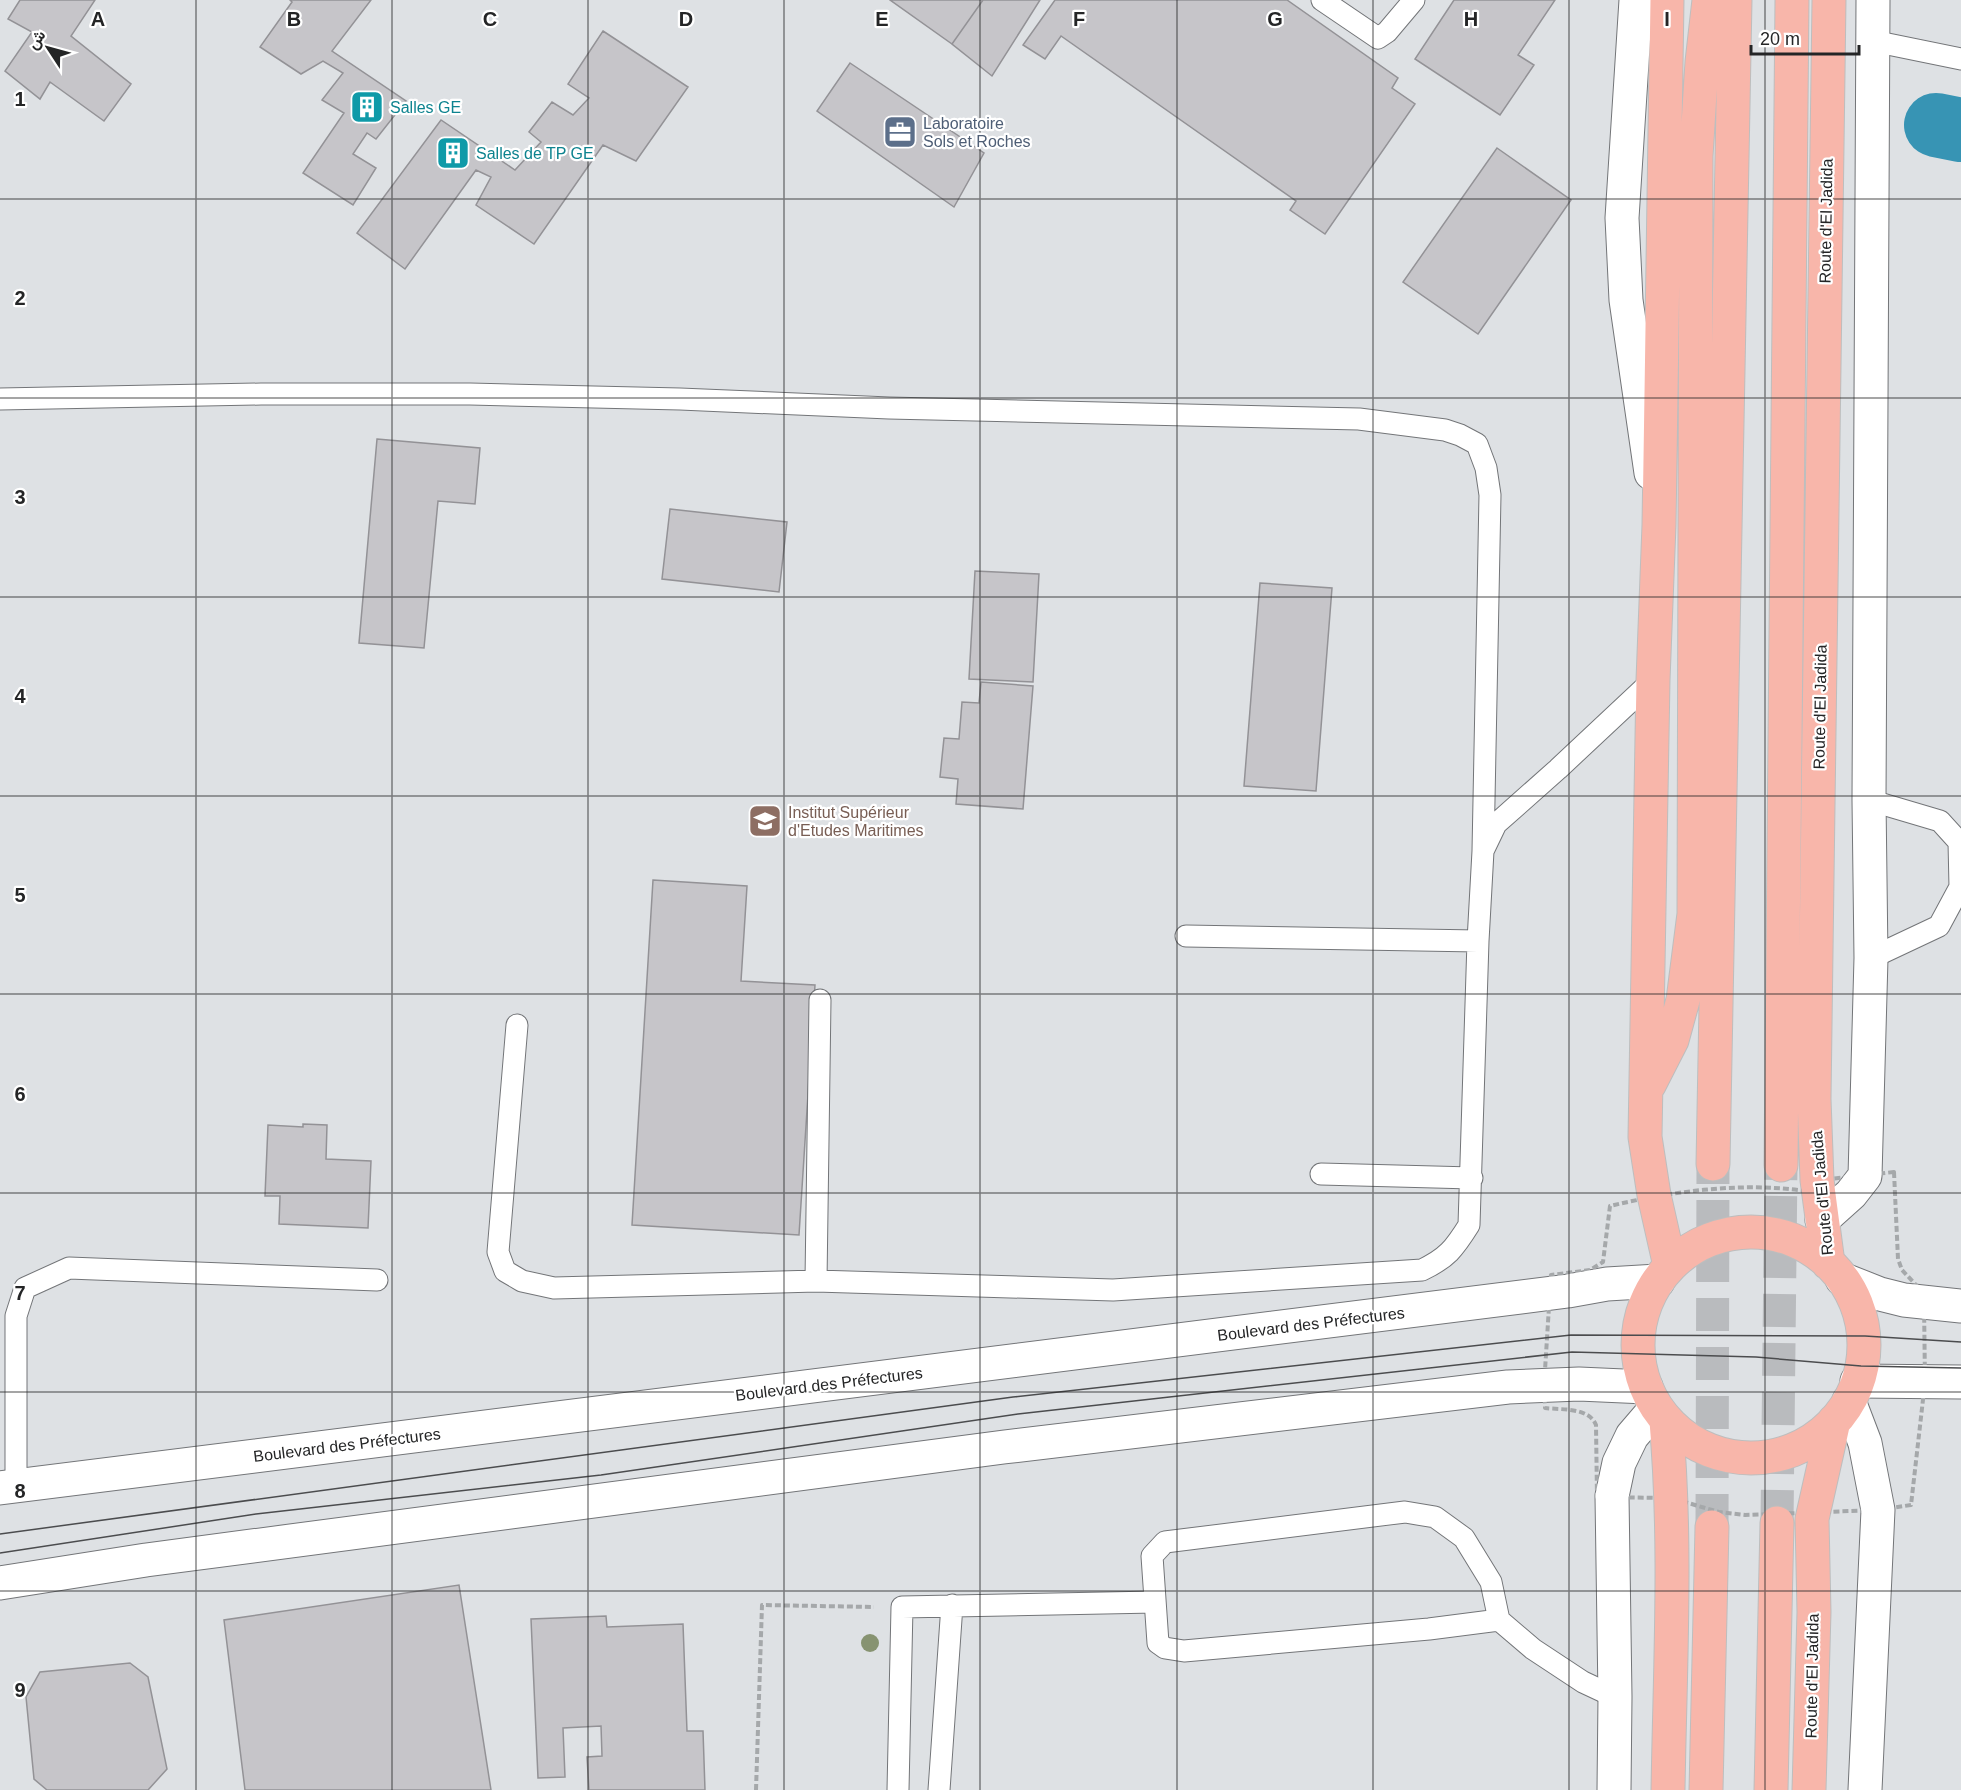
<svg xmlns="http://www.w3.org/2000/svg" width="1961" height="1790" font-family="Arial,Vazirmatn,sans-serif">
	<rect width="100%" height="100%" fill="#dee1e4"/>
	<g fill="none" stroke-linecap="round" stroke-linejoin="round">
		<path stroke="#3794b4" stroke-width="64" d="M1936,125L1961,130"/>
	</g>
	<path fill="#c6c5c9" stroke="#939296" stroke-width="1.5" d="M20,0H95L71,36L131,84L104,121L50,82L40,99L5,71L32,32L8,19Z
		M290,0H371L332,51L406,101L376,139L367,133L353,154L376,168L353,205L303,173L344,113L322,100L343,73L323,61L301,74L260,47L292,2Z
		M890,0H983L952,44Z
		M983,0H1040L992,76L952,44Z
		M1055,0H1287L1398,78L1392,88L1415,104L1325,234L1290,210L1296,201L1061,36L1045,59L1023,45Z
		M1454,0H1555L1518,55L1534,65L1500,115L1415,59Z
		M603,31L688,87L636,161L603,145L534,244L476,205L491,177L476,170L405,269L357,233L441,120L515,170L541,142L529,132L552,102L573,115L589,98L568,84Z
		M850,63L984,153L954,207L817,111Z
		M1497,148L1571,200L1478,334L1403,282Z
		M377,439L480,448L475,504L438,501L424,648L359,643Z
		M670,509L787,522L779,592L662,579Z
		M975,571L1039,574L1033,682L969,679Z
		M1260,583L1332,588L1316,791L1244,786Z
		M981,682L1033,686L1023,809L956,804L958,779L940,777L944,738L959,739L962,702L979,703Z
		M653,880L747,886L741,981L815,985L799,1235L632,1225Z
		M303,1124L327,1125L326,1159L371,1161L368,1228L279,1224L280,1196H265L268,1125L303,1127Z
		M459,1585L491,1790H245L224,1620Z
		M606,1616L607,1627L683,1624L687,1731H703L705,1790H589L587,1757L602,1756L601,1726L563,1728L565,1777L538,1778L531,1619Z
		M130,1663L148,1677L167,1769L148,1790H47L34,1779L26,1697L40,1672Z"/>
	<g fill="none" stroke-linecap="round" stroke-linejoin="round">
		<path stroke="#b9bbbe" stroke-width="33" stroke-dasharray="33 16" stroke-linecap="butt" d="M1777,1523L1781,1165
			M1712,1527L1713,1164"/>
		<defs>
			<path id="service" d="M1322,0L1378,38L1387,32L1414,0
				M1873,41L1961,59
				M0,399L261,394H470L680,399L889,408L1359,419L1445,430L1460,435L1477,444L1486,468L1490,495L1483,851
				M1869,800L1940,821L1959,842L1960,887L1939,926L1871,958
				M1186,936L1478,941
				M517,1025L498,1252L505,1271L522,1281L554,1288L816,1281L1113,1290L1422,1270C1447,1258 1454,1249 1469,1225L1478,941L1483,851L1496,824L1558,769L1653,680
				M1321,1174L1472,1178
				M816,1281L820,1000
				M16,1486V1316L25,1288L69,1268L377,1280
				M1499,1620L1429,1629L1184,1651L1165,1648L1158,1643L1152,1556L1165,1542L1405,1512L1435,1517L1464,1538L1491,1582L1499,1620L1533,1649L1583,1682L1615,1697
				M898,1790L902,1607L1155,1602
				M939,1790L952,1605"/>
			<path id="minor" d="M1636,0L1622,218L1626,300L1651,473
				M1822,1220L1851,1194L1865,1176L1871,958L1869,800L1873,0
				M1849,1401L1865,1443L1878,1510L1865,1790
				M1614,1790L1615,1697L1612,1496L1619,1463L1632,1436L1656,1408"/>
			<path id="tertiary" d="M1842,1279L1880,1294L1904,1300L1961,1306
				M1857,1381L1961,1382
				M0,1488L1568,1291L1607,1284L1658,1281
				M0,1583L146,1560L1004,1447L1508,1387L1579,1384L1646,1387"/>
			<path id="trunk" d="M1667,0L1659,525L1653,680L1645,1137L1654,1195L1670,1266
				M1649,1085L1672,1040L1683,1000L1694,914L1696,156L1702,62L1709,0
				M1713,1164L1735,0
				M1781,1165L1792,0
				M1638 1345a113 113 0 1 1 226 0a113 113 0 1 1-226 0Z
				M1828,1263L1817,1180L1814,1099L1829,0
				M1666,1421C1677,1543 1670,1667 1668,1790
				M1706,1790L1712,1527
				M1771,1790L1777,1523
				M1809,1790L1814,1612L1812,1519L1834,1421"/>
		</defs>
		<use href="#service" stroke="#737578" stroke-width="23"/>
		<use href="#minor" stroke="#737578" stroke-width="35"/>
		<use href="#tertiary" stroke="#737578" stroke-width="35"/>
		<use href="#trunk" stroke="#bdbebe" stroke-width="35"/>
		<path stroke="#a5a8aa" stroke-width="4" stroke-dasharray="6 3" stroke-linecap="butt" d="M1894,1172L1898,1259L1902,1270L1918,1287L1924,1303L1925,1382L1911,1505L1878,1510L1745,1515L1719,1512L1671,1498L1597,1497L1596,1425C1589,1407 1561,1410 1545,1408L1544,1386L1551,1275L1590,1270L1603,1262L1610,1206C1673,1191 1747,1181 1811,1192V1181Z
			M756,1790L762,1605L874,1607"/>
		<use href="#service" stroke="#fff" stroke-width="21"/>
		<use href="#minor" stroke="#fff" stroke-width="33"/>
		<use href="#tertiary" stroke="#fff" stroke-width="33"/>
		<use href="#trunk" stroke="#f8b6aa" stroke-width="33"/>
		<path stroke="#4b4c4e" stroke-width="1.5" d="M0,1534L1013,1397L1571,1335L1865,1336L1961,1342
			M0,1553L256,1514L601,1475L1018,1414L1572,1352L1756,1357L1861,1366L1961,1368"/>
	</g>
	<circle fill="#879371" cx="870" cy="1643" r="9"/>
	<path fill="none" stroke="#242526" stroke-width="1.5" stroke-opacity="0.55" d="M196,0V1790M392,0V1790M588,0V1790M784,0V1790M980,0V1790M1177,0V1790M1373,0V1790M1569,0V1790M1765,0V1790M0,199H1961M0,398H1961M0,597H1961M0,796H1961M0,994H1961M0,1193H1961M0,1392H1961M0,1591H1961"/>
	<defs>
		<symbol id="building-square" viewBox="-11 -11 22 22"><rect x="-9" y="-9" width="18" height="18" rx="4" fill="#0f9aa8" stroke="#fff"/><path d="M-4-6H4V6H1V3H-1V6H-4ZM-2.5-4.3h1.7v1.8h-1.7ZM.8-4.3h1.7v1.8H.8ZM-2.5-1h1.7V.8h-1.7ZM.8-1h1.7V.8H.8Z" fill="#fff"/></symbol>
		<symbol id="office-square" viewBox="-11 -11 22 22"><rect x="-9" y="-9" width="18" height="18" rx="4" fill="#5c6f8a" stroke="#fff"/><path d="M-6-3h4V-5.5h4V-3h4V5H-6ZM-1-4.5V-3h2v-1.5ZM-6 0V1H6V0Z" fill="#fff"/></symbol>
		<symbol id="university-square" viewBox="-11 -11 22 22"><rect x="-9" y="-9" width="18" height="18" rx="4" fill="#8d6e63" stroke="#fff"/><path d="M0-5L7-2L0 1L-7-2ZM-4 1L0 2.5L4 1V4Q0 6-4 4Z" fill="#fff"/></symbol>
	</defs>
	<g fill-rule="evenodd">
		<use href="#building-square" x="348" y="88" width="38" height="38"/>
		<use href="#office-square" x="881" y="113" width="38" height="38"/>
		<use href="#building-square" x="434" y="134" width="38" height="38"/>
		<use href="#university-square" x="746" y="802" width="38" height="38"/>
	</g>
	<g text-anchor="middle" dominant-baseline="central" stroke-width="4.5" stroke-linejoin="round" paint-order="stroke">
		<g font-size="16" fill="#0d838f" stroke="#fff" text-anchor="start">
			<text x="390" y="107">Salles GE</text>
			<text x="476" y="153">Salles de TP GE</text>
		</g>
		<g font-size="16" fill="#4e5e75" stroke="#fff" text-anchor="start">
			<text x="923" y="123">Laboratoire<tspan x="923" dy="18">Sols et Roches</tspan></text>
		</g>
		<g font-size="16" fill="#242526" stroke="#fff">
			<text transform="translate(1826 221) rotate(-89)">Route d'El Jadida</text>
			<text transform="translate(1820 707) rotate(-89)">Route d'El Jadida</text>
			<text transform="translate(1822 1193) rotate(-95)">Route d'El Jadida</text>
			<text transform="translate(1311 1324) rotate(-7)">Boulevard des Préfectures</text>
			<text transform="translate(829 1384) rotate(-7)">Boulevard des Préfectures</text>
			<text transform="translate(347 1445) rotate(-7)">Boulevard des Préfectures</text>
			<text transform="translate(1812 1676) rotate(-89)">Route d'El Jadida</text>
		</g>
		<g font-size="16" fill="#785e54" stroke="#fff" text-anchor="start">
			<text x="788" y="812">Institut Supérieur<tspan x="788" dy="18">d'Etudes Maritimes</tspan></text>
		</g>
	</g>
	<g font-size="20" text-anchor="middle" font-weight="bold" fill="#242526" stroke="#fff" stroke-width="4.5" stroke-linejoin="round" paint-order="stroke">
		<text x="98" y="26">A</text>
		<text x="294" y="26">B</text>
		<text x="490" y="26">C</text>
		<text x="686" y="26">D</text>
		<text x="882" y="26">E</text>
		<text x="1079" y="26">F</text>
		<text x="1275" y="26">G</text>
		<text x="1471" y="26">H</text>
		<text x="1667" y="26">I</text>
		<text x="20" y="106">1</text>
		<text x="20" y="305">2</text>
		<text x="20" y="504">3</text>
		<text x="20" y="703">4</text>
		<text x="20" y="902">5</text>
		<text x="20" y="1101">6</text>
		<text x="20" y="1300">7</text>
		<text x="20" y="1498">8</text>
		<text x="20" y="1697">9</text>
	</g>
	<g transform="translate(48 48) rotate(306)" stroke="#ffffff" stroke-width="4.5" paint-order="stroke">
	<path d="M0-4.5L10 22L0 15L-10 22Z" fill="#242526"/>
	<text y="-9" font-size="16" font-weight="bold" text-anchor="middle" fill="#242526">ش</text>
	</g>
	<path d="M1751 45v9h108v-9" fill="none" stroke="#242526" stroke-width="3"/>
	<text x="1760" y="45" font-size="18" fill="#242526" stroke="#ffffff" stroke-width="4.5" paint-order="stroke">20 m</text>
</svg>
